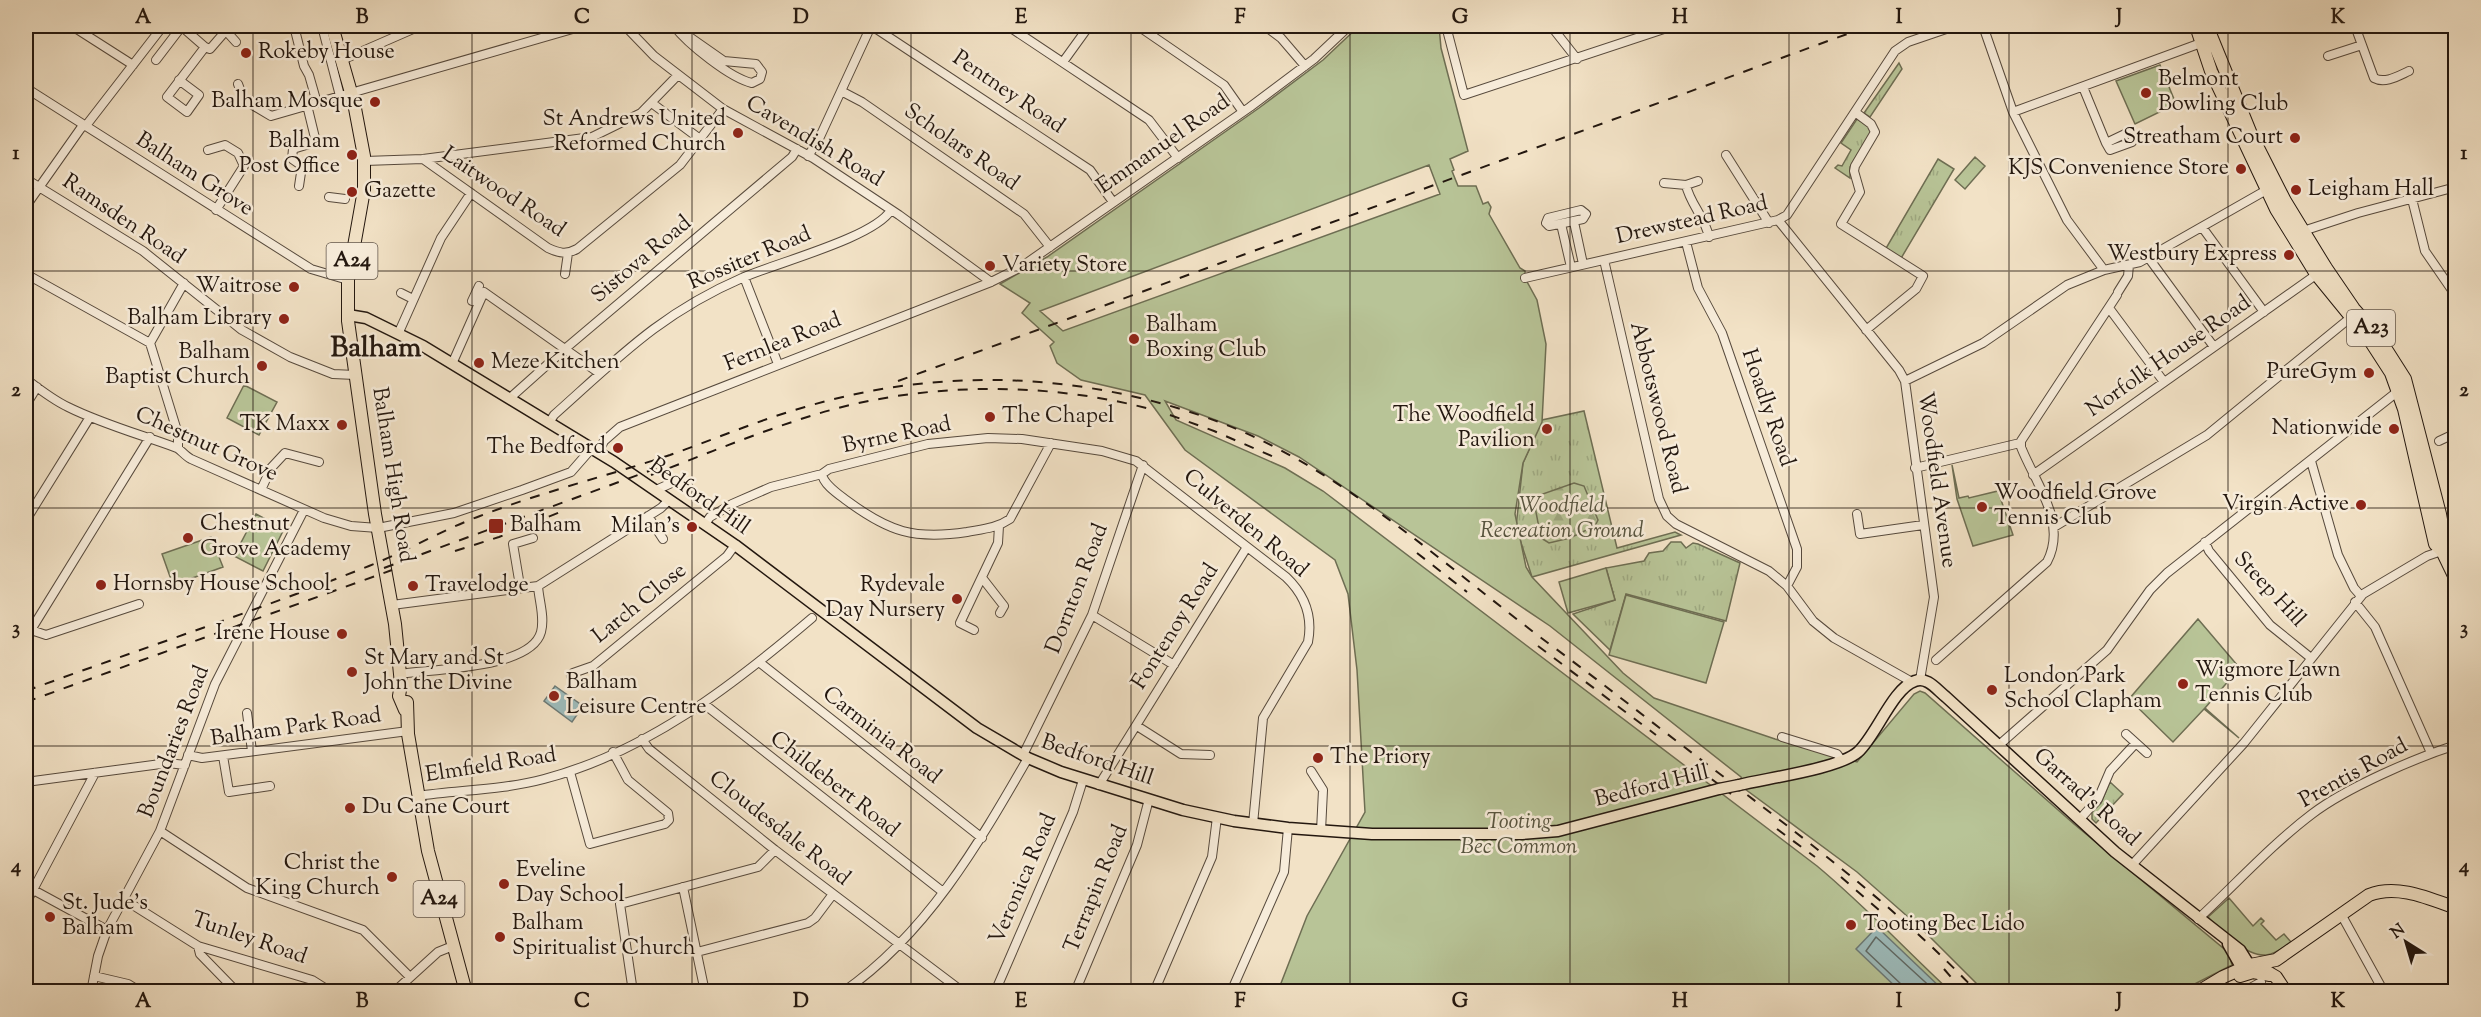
<svg xmlns="http://www.w3.org/2000/svg" width="2481" height="1017" font-family="'Sorts Mill Goudy',serif">
	<defs>
		<pattern id="grass-tufts" width="24" height="20" patternUnits="userSpaceOnUse" patternTransform="scale(1.5)"><rect width="24" height="20" fill="#b8c497"/><path d="M3 7l-1-3M5 7V3M7 7l1-3M15 17l-1-3M17 17v-4M19 17l1-3" fill="none" stroke="#9ea881"/></pattern>
		<pattern id="forest-firs" width="22" height="20" patternUnits="userSpaceOnUse" patternTransform="scale(1.5)"><rect width="22" height="20" fill="#b8c497"/><path d="M5 1l3.5 6h-7zM16 11l3.5 6h-7z" fill="#9ea881"/></pattern>
	</defs>
	<rect width="100%" height="100%" fill="#f2e2c6"/>
	<filter id="stains"><feTurbulence type="fractalNoise" baseFrequency=".00333" numOctaves="4"/><feColorMatrix values="0 0 0 0 .2 0 0 0 0 .09 0 0 0 0 .02 0 0 0 .5 -.17"/></filter>
	<radialGradient id="worn" r=".72"><stop offset=".6" stop-color="#630" stop-opacity="0"/><stop offset="1" stop-color="#630" stop-opacity=".3"/></radialGradient>
	<path fill="url(#grass-tufts)" stroke="#6e6e53" stroke-width="1.5" d="M1899,63L1902,69L1870,117L1864,113Z
		M1857,119L1870,127L1871,132L1850,167V178L1835,168L1838,165L1842,166L1851,150L1841,143Z
		M1938,159L1954,169L1900,260L1885,250Z
		M1584,411L1617,548L1675,532L1681,535L1532,577L1516,527L1523,463L1542,420Z
		M1671,542H1681L1686,548L1693,543L1698,544L1740,563L1726,621L1626,594L1610,650L1573,614L1615,600L1606,568L1644,561L1649,553L1663,551Z
		M2110,782L2123,794L2096,823L2092,819V812L2101,803Z"/>
	<path fill="url(#forest-firs)" stroke="#6e6e53" stroke-width="1.5" d="M1574,483L1584,486L1598,520L1595,526L1570,538L1549,543L1541,538L1535,507L1537,496Z"/>
	<path fill="#b8c497" stroke="#6e6e53" stroke-width="1.5" fill-rule="evenodd" d="M1359,26H1439L1441,48L1468,151L1450,159L1454,170L1452,171L1458,186H1476L1483,204L1488,202L1491,207L1489,214L1520,268L1525,271V278L1537,300L1546,344L1542,422L1523,463L1515,514L1526,567L1532,577L1623,673L1654,698L1775,739L1857,762L1914,694L1920,691L1925,693L2074,824L2229,953L2232,965L2181,991H1984L1924,931L1857,872L1745,789L1741,777L1550,626L1299,457L1258,436L1165,401L1176,420L1285,468L1323,491L1817,866C1864,905 1905,949 1950,991H1278L1307,916L1365,812L1357,670L1348,594L1335,560L1185,450L1145,395L1081,380L1057,363L1050,346L1054,342L1022,313L1030,303L1000,284L1047,257L1259,108L1323,60ZM1429,165L1440,194L1063,331L1040,311Z
		M2160,65L2176,104L2135,124L2116,81Z
		M1975,157L1985,166L1965,189L1955,180Z
		M244,385L277,402L259,435L227,418Z
		M1952,465L1959,498L1968,496L1969,498L1998,491L2013,535L1973,546L1957,499Z
		M256,514L284,529L263,571L234,556Z
		M211,537L223,567L173,585L162,554Z
		M1606,568L1615,600L1568,613L1559,582Z
		M1626,595L1724,622L1706,683L1609,655Z
		M2198,619L2238,666V670L2205,708L2239,738L2204,709L2173,742L2129,699Z
		M2229,898L2253,926L2261,918L2264,921L2261,924L2276,940L2284,934L2291,942C2283,947 2276,954 2266,955C2247,957 2219,930 2208,917Z"/>
	<path fill="#9dbcbc" stroke="#6c7a77" stroke-width="1.5" d="M555,686L583,706L572,722L544,701Z
		M1877,927L1943,990L1942,991H1900L1856,949Z"/>
	<g fill="none" stroke-linecap="round" stroke-linejoin="round">
		<path stroke="#606a66" stroke-width="1.5" d="M1904,992L1902,985L1866,951L1876,937L1936,992"/>
		<defs>
			<path id="minor" d="M72,26L133,65
				M294,26L304,66L309,75L317,103
				M322,26L340,96
				M625,26L654,56L723,109L813,158L899,215L991,282
				M674,26L724,61L756,64L762,72L760,79L752,83C730,78 688,44 674,26Z
				M872,26L1090,170L1113,202
				M1008,26L1149,120L1178,158
				M1138,26L1224,85L1243,112
				M1265,26L1281,38L1305,66
				M1446,26L1464,95L1673,26
				M1551,26L1577,59
				M1983,26L2013,112L2067,220L2104,270
				M2355,26L2374,78C2385,84 2398,76 2409,71
				M227,32L236,42
				M205,47L210,49L230,26
				M2328,56L2362,45
				M156,60L182,26
				M342,60L420,26
				M1063,62L1089,26
				M179,80L199,95L187,112L167,97L205,47L181,26
				M238,84L244,100L271,116L583,26
				M2083,87L2106,143L2129,132L2134,139L2132,142L2110,150L2106,143
				M26,88L311,269L348,280
				M841,91L862,102L1024,214L1050,247
				M653,104L700,139
				M1855,112L1871,124L1875,132L1855,166L1854,171L1860,192L1841,224L1923,276L1916,289L1866,330
				M2013,112L2201,43
				M208,150L225,145L238,153L244,166L216,210
				M1726,155L1769,223
				M808,156L818,141L871,26
				M423,159L548,248C559,253 566,255 577,249L680,165L723,109
				M365,161L423,159L592,137L641,113L677,76
				M26,179L143,251L242,330L290,357L333,374L355,375
				M1664,183L1686,185C1690,204 1705,217 1709,237
				M1686,185L1698,181
				M299,186L302,166L292,159L293,149L316,142L307,105
				M329,197L345,199
				M2412,199L2425,251L2456,296
				M26,206L81,128L88,123L163,26
				M1581,210L1586,214L1583,219L1549,226L1546,223L1548,218Z
				M1778,220L1899,370L1905,381L1934,597L1920,680
				M1574,222L1583,264
				M1561,224L1571,267
				M2202,227L2264,312
				M2300,232L2358,213L2456,187
				M1686,242L1698,288L1722,333L1797,549V567L1787,586
				M2148,257L2214,347
				M1604,260L1659,499L1667,516L1676,524L1769,571L1787,586L1813,621L1834,638L1912,682
				M26,274L150,343L178,434V448
				M565,274L568,253
				M744,277L778,364
				M1525,278L1778,220L1787,215L1895,51L1908,42L1955,26
				M2118,292L2128,276L2129,265
				M401,293L413,299
				M472,301L479,286
				M2109,308L2164,382
				M399,332L441,238L471,193
				M150,343L184,283
				M452,364L484,292L599,373
				M26,379C39,389 53,400 68,407C102,424 142,435 177,448C181,450 185,456 191,459L324,518L351,526L378,528L454,513L522,490L571,472L592,448
				M1905,381L1983,343L2067,285L2104,270L2140,262L2270,188
				M510,398L566,348L792,157L797,149
				M26,405L37,387
				M549,423L554,415C618,358 661,313 742,278C775,263 874,238 891,210
				M2439,441L2456,433
				M598,452L604,441L620,427L991,282L1021,267L1250,107L1314,59L1349,26
				M2311,461L2338,555L2354,588L2361,596
				M1915,468L2020,443
				M822,474C823,484 838,494 846,500C889,532 914,540 967,532C983,529 997,528 1010,519L1051,443
				M2033,475L2320,272
				M261,490L271,468L285,453L319,462
				M656,490L676,481
				M1857,514L1860,534L1923,525
				M648,516L663,539
				M26,520L90,417
				M705,524L710,517L732,504L771,487L822,474L829,469L928,444L988,438L1022,439L1102,451L1136,461L1286,577C1305,595 1313,616 1308,642L1263,718L1253,824
				M2054,527L2207,435L2350,318
				M2205,542L2209,551L2270,625L2311,658
				M983,579L1004,606L1000,613
				M520,586L513,544L533,538
				M2355,602L2375,627L2431,753
				M392,605L538,586L661,508L669,500
				M1092,615L1174,665
				M31,630L46,635L139,604
				M974,630L960,623L998,543L999,526
				M26,638L150,437
				M1936,660L2047,562C2068,522 2035,483 2021,447V441L2117,295
				M759,662L982,838
				M400,674C432,669 531,669 541,632C545,617 539,601 538,586
				M577,684L571,676L573,673L593,666L727,556L735,545
				M704,704L943,892
				M247,713L252,751
				M1137,726L1181,754L1210,755
				M2126,734L2147,753
				M1782,737L1837,754L1842,761
				M642,739L649,749L775,850L963,992
				M1999,745L2107,650L2150,590L2167,573L2397,392
				M188,755L202,758L408,731
				M1023,755L1092,615L1143,465
				M223,756L229,792L270,786
				M1311,771L1323,790L1321,831
				M570,772L590,844L665,824L669,820L668,813L628,780L613,752
				M26,782L168,763L185,765
				M1099,785L1247,547
				M418,796C459,790 503,790 544,779C647,752 732,686 812,618
				M2080,819L2098,799L2110,771L2135,744
				M160,831L247,888L363,930L410,977
				M2132,865L2244,743L2363,594L2427,556L2456,546
				M26,886L107,930
				M683,887L705,992
				M125,900L198,946L312,980L331,992
				M26,903L95,773
				M2341,914L2384,992
				M2198,919C2235,885 2271,845 2312,814C2346,788 2415,758 2456,745
				M198,946L200,954L237,992
				M697,952L808,923L815,918L833,894
				M94,976L128,984L141,992
				M91,992L98,956L107,930L160,831L215,684L304,510
				M394,992L438,952L453,946
				M633,992L620,904L758,867L775,850
				M843,992C927,934 979,843 1028,758
				M995,992L1073,812L1083,780
				M1075,992L1137,845L1149,799
				M1154,992L1212,857L1217,817
				M1231,992L1284,872L1288,828
				M2243,992L2261,982"/>
			<path id="major" d="M348,315L366,318L423,346L614,462L735,545L977,728L1028,758L1061,772L1183,810L1234,821L1288,828L1372,834H1522L1558,831L1719,789
				M1739,785C1767,778 1838,769 1858,752C1876,736 1893,688 1915,681C1927,676 1937,690 1946,697L2115,852L2240,950L2253,971
				M2228,944L2245,974"/>
			<path id="highway" d="M332,26L354,103L364,156V190L348,280V321L375,514L395,624L401,684L399,696L405,710
				M2196,26L2211,71L2276,209L2316,274L2369,339L2391,373L2404,409L2435,544L2442,551
				M2207,26L2251,134L2285,201L2326,268L2354,309L2377,335L2405,379L2440,514L2445,542L2442,551L2456,580
				M407,702L408,734L428,851L466,992
				M2264,970L2276,977L2286,992
				M2240,976L2253,972L2270,975
				M2198,992L2223,977L2250,965L2276,960L2369,895C2397,884 2428,898 2456,908"/>
		</defs>
		<use href="#minor" stroke="#574a3d" stroke-width="10"/>
		<use href="#major" stroke="#23170f" stroke-width="13"/>
		<use href="#highway" stroke="#23170f" stroke-width="14"/>
		<use href="#minor" stroke="#f7ecda" stroke-width="8"/>
		<use href="#major" stroke="#f2e2c6" stroke-width="10"/>
		<use href="#highway" stroke="#f2e2c6" stroke-width="12"/>
		<path stroke="#23170f" stroke-width="2" stroke-dasharray="10 10" stroke-linecap="butt" d="M898,381L1869,26
			M1170,415L1214,431L1281,460
			M651,475C706,454 761,431 817,414C922,382 1044,381 1150,409
			M455,551L499,537L565,510
			M1417,553L1467,592
			M384,568L657,468
			M1538,646L1656,735
			M26,691C140,649 256,611 369,566C407,551 442,530 480,516C542,492 607,476 670,455C715,439 759,420 805,407C939,367 1077,372 1208,418C1336,463 1441,563 1548,643C1608,687 1665,733 1724,777C1812,845 1901,911 1977,992
			M26,702L392,570
			M1696,767L1731,794
			M1777,829L1815,857
			M1841,877L1880,911
			M1944,969L1964,992"/>
		<defs>
			<path id="major-bridge" d="M1719,789L1739,785"/>
		</defs>
		<use href="#major-bridge" stroke="#23170f" stroke-width="13" stroke-linecap="butt"/>
		<use href="#major-bridge" stroke="#f2e2c6" stroke-width="10"/>
	</g>
	<path fill="none" stroke="#23170f" stroke-width="1.5" stroke-opacity="0.55" d="M253,26V992M472,26V992M692,26V992M911,26V992M1131,26V992M1350,26V992M1570,26V992M1789,26V992M2009,26V992M2228,26V992M26,271H2456M26,508H2456M26,746H2456"/>
	<g fill="#8f2418" stroke="#f7ecda" stroke-width="2">
		<circle cx="246" cy="53" r="6"/>
		<circle cx="2146" cy="93" r="6"/>
		<circle cx="375" cy="102" r="6"/>
		<circle cx="738" cy="133" r="6"/>
		<circle cx="2295" cy="138" r="6"/>
		<circle cx="352" cy="155" r="6"/>
		<circle cx="2241" cy="169" r="6"/>
		<circle cx="2296" cy="190" r="6"/>
		<circle cx="352" cy="192" r="6"/>
		<circle cx="2289" cy="255" r="6"/>
		<circle cx="990" cy="266" r="6"/>
		<circle cx="294" cy="287" r="6"/>
		<circle cx="284" cy="319" r="6"/>
		<circle cx="1134" cy="339" r="6"/>
		<circle cx="479" cy="363" r="6"/>
		<circle cx="262" cy="366" r="6"/>
		<circle cx="2369" cy="373" r="6"/>
		<circle cx="990" cy="417" r="6"/>
		<circle cx="342" cy="425" r="6"/>
		<circle cx="1547" cy="429" r="6"/>
		<circle cx="2394" cy="429" r="6"/>
		<circle cx="618" cy="448" r="6"/>
		<circle cx="2361" cy="505" r="6"/>
		<circle cx="1982" cy="507" r="6"/>
		<rect x="488" y="518" width="16" height="16" rx="3"/>
		<circle cx="692" cy="527" r="6"/>
		<circle cx="188" cy="538" r="6"/>
		<circle cx="101" cy="585" r="6"/>
		<circle cx="413" cy="586" r="6"/>
		<circle cx="957" cy="599" r="6"/>
		<circle cx="342" cy="634" r="6"/>
		<circle cx="352" cy="672" r="6"/>
		<circle cx="2183" cy="684" r="6"/>
		<circle cx="1992" cy="690" r="6"/>
		<circle cx="554" cy="696" r="6"/>
		<circle cx="1318" cy="758" r="6"/>
		<circle cx="350" cy="808" r="6"/>
		<circle cx="392" cy="877" r="6"/>
		<circle cx="504" cy="884" r="6"/>
		<circle cx="50" cy="917" r="6"/>
		<circle cx="1851" cy="925" r="6"/>
		<circle cx="500" cy="937" r="6"/>
	</g>
	<g text-anchor="middle" dominant-baseline="central" stroke-width="5" stroke-linejoin="round" paint-order="stroke">
		<g fill="#f7ecda" stroke="#63574c" stroke-width="1.5">
			<rect x="326.5" y="243" width="51" height="36" rx="4.5"/>
			<rect x="2347" y="310" width="48" height="36" rx="4.5"/>
			<rect x="413.5" y="881" width="51" height="36" rx="4.5"/>
		</g>
		<g font-size="21" font-weight="bold" fill="#23170f">
			<text x="352" y="261">A24</text>
			<text x="2371" y="328">A23</text>
			<text x="439" y="899">A24</text>
		</g>
		<g font-size="22" fill="#23170f" stroke="#f7ecda" text-anchor="start">
			<text x="258" y="53">Rokeby House</text>
			<text x="2158" y="80">Belmont<tspan x="2158" dy="25">Bowling Club</tspan></text>
			<text x="363" y="102" text-anchor="end">Balham Mosque</text>
			<text x="726" y="120" text-anchor="end">St Andrews United<tspan x="726" dy="25">Reformed Church</tspan></text>
			<text x="2283" y="138" text-anchor="end">Streatham Court</text>
			<text x="340" y="142" text-anchor="end">Balham<tspan x="340" dy="25">Post Office</tspan></text>
			<text x="2229" y="169" text-anchor="end">KJS Convenience Store</text>
			<text x="2308" y="190">Leigham Hall</text>
			<text x="364" y="192">Gazette</text>
			<text x="2277" y="255" text-anchor="end">Westbury Express</text>
			<text x="1002" y="266">Variety Store</text>
			<text x="282" y="287" text-anchor="end">Waitrose</text>
			<text x="272" y="319" text-anchor="end">Balham Library</text>
			<text x="1146" y="326">Balham<tspan x="1146" dy="25">Boxing Club</tspan></text>
			<text x="250" y="353" text-anchor="end">Balham<tspan x="250" dy="25">Baptist Church</tspan></text>
			<text x="491" y="363">Meze Kitchen</text>
			<text x="2357" y="373" text-anchor="end">PureGym</text>
			<text x="1535" y="416" text-anchor="end">The Woodfield<tspan x="1535" dy="25">Pavilion</tspan></text>
			<text x="1002" y="417">The Chapel</text>
			<text x="330" y="425" text-anchor="end">TK Maxx</text>
			<text x="2382" y="429" text-anchor="end">Nationwide</text>
			<text x="606" y="448" text-anchor="end">The Bedford</text>
			<text x="1994" y="494">Woodfield Grove<tspan x="1994" dy="25">Tennis Club</tspan></text>
			<text x="2349" y="505" text-anchor="end">Virgin Active</text>
			<text x="200" y="525">Chestnut<tspan x="200" dy="25">Grove Academy</tspan></text>
			<text x="510" y="526">Balham</text>
			<text x="680" y="527" text-anchor="end">Milan's</text>
			<text x="113" y="585">Hornsby House School</text>
			<text x="425" y="586">Travelodge</text>
			<text x="945" y="586" text-anchor="end">Rydevale<tspan x="945" dy="25">Day Nursery</tspan></text>
			<text x="330" y="634" text-anchor="end">Irene House</text>
			<text x="364" y="659">St Mary and St<tspan x="364" dy="25">John the Divine</tspan></text>
			<text x="2195" y="671">Wigmore Lawn<tspan x="2195" dy="25">Tennis Club</tspan></text>
			<text x="2004" y="677">London Park<tspan x="2004" dy="25">School Clapham</tspan></text>
			<text x="566" y="683">Balham<tspan x="566" dy="25">Leisure Centre</tspan></text>
			<text x="1330" y="758">The Priory</text>
			<text x="362" y="808">Du Cane Court</text>
			<text x="380" y="864" text-anchor="end">Christ the<tspan x="380" dy="25">King Church</tspan></text>
			<text x="516" y="871">Eveline<tspan x="516" dy="25">Day School</tspan></text>
			<text x="62" y="904">St. Jude's<tspan x="62" dy="25">Balham</tspan></text>
			<text x="512" y="924">Balham<tspan x="512" dy="25">Spiritualist Church</tspan></text>
			<text x="1863" y="925">Tooting Bec Lido</text>
		</g>
		<g font-size="22" fill="#23170f" stroke="#f7ecda">
			<text transform="translate(1008 93) rotate(34)">Pentney Road</text>
			<text transform="translate(814 142) rotate(31)">Cavendish Road</text>
			<text transform="translate(1164 145) rotate(-35)">Emmanuel Road</text>
			<text transform="translate(961 148) rotate(35)">Scholars Road</text>
			<text transform="translate(194 175) rotate(33)">Balham Grove</text>
			<text transform="translate(503 193) rotate(34)">Laitwood Road</text>
			<text transform="translate(123 220) rotate(34)">Ramsden Road</text>
			<text transform="translate(1692 221) rotate(-13)">Drewstead Road</text>
			<text transform="translate(750 259) rotate(-23)">Rossiter Road</text>
			<text transform="translate(642 260) rotate(-40)">Sistova Road</text>
			<text transform="translate(783 343) rotate(-22)">Fernlea Road</text>
			<text transform="translate(2169 357) rotate(-35)">Norfolk House Road</text>
			<text transform="translate(1657 408) rotate(76)">Abbotswood Road</text>
			<text transform="translate(1767 408) rotate(71)">Hoadly Road</text>
			<text transform="translate(897 436) rotate(-12)">Byrne Road</text>
			<text transform="translate(206 445) rotate(24)">Chestnut Grove</text>
			<text transform="translate(392 475) rotate(81)">Balham High Road</text>
			<text transform="translate(1936 480) rotate(82)">Woodfield Avenue</text>
			<text transform="translate(699 497) rotate(35)">Bedford Hill</text>
			<text transform="translate(1245 524) rotate(40)">Culverden Road</text>
			<text transform="translate(1078 589) rotate(-69)">Dornton Road</text>
			<text transform="translate(2269 590) rotate(47)">Steep Hill</text>
			<text transform="translate(640 604) rotate(-39)">Larch Close</text>
			<text transform="translate(1176 627) rotate(-58)">Fontenoy Road</text>
			<text transform="translate(296 728) rotate(-8)">Balham Park Road</text>
			<text transform="translate(881 736) rotate(38)">Carminia Road</text>
			<text transform="translate(175 742) rotate(-69)">Boundaries Road</text>
			<text transform="translate(1097 761) rotate(19)">Bedford Hill</text>
			<text transform="translate(491 766) rotate(-9)">Elmfield Road</text>
			<text transform="translate(2354 774) rotate(-29)">Prentis Road</text>
			<text transform="translate(834 785) rotate(38)">Childebert Road</text>
			<text transform="translate(1652 787) rotate(-14)">Bedford Hill</text>
			<text transform="translate(2086 798) rotate(42)">Garrad's Road</text>
			<text transform="translate(779 829) rotate(38)">Cloudesdale Road</text>
			<text transform="translate(1024 879) rotate(-67)">Veronica Road</text>
			<text transform="translate(1097 889) rotate(-68)">Terrapin Road</text>
			<text transform="translate(249 939) rotate(19)">Tunley Road</text>
		</g>
		<g font-size="22" font-style="italic" fill="#57543f" stroke="#f7ecda">
			<text x="1562" y="507">Woodfield<tspan x="1562" dy="25">Recreation Ground</tspan></text>
			<text x="1519" y="823">Tooting<tspan x="1519" dy="25">Bec Common</tspan></text>
		</g>
		<g font-size="28" font-weight="bold" fill="#23170f" stroke="#f7ecda">
			<text x="376" y="349">Balham</text>
		</g>
	</g>
	<rect width="2481" height="1017" fill="none" stroke="#f2e2c6" stroke-width="66"/>
	<g transform="translate(2406 942) rotate(323)" stroke="#f7ecda" stroke-width="4.5" paint-order="stroke">
	<path d="M0-4.5L10 22L0 15L-10 22Z" fill="#23170f"/>
	<text y="-9" font-size="16" font-weight="bold" text-anchor="middle" fill="#23170f">N</text>
	</g>
	<rect x="33" y="33" width="2415" height="951" fill="none" stroke="#23170f" stroke-width="2"/>
	<g font-size="20" text-anchor="middle" font-weight="bold" fill="#23170f">
		<text x="143" y="23">A</text>
		<text x="362" y="23">B</text>
		<text x="582" y="23">C</text>
		<text x="801" y="23">D</text>
		<text x="1021" y="23">E</text>
		<text x="1240" y="23">F</text>
		<text x="1460" y="23">G</text>
		<text x="1680" y="23">H</text>
		<text x="1899" y="23">I</text>
		<text x="2119" y="23">J</text>
		<text x="2338" y="23">K</text>
		<text x="16" y="159">1</text>
		<text x="2464" y="159">1</text>
		<text x="16" y="396">2</text>
		<text x="2464" y="396">2</text>
		<text x="16" y="634">3</text>
		<text x="2464" y="634">3</text>
		<text x="16" y="872">4</text>
		<text x="2464" y="872">4</text>
		<text x="143" y="1007">A</text>
		<text x="362" y="1007">B</text>
		<text x="582" y="1007">C</text>
		<text x="801" y="1007">D</text>
		<text x="1021" y="1007">E</text>
		<text x="1240" y="1007">F</text>
		<text x="1460" y="1007">G</text>
		<text x="1680" y="1007">H</text>
		<text x="1899" y="1007">I</text>
		<text x="2119" y="1007">J</text>
		<text x="2338" y="1007">K</text>
	</g>
	<rect width="100%" height="100%" filter="url(#stains)"/>
	<rect width="100%" height="100%" fill="url(#worn)"/>
</svg>
